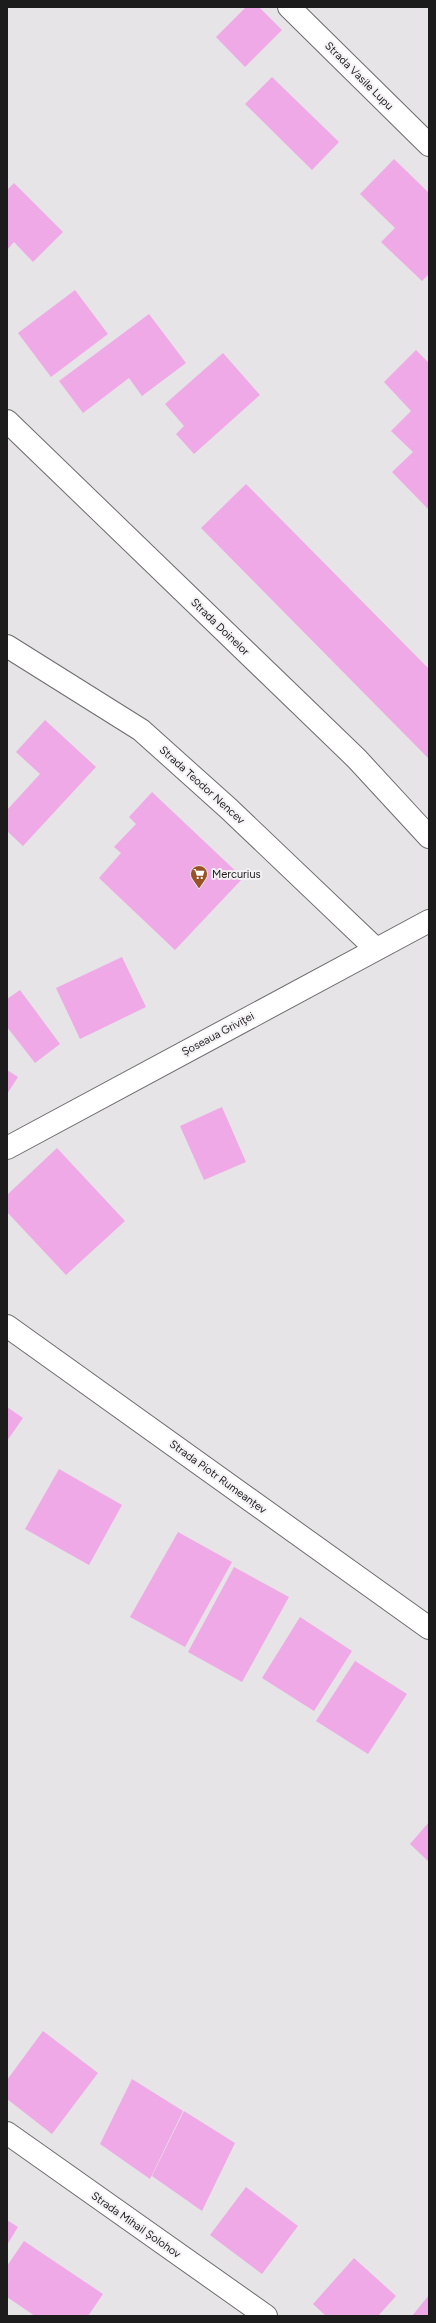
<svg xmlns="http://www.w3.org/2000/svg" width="436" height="2323" font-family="Figtree,sans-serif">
	<rect width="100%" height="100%" fill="#e6e4e7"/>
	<path fill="#efa9e7" d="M246,7H259L282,30L245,67L216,37Z
		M272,77L339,142L312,170L245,104Z
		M394,159L429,193V274L422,281L381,242L395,228L360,194Z
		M14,183L63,232L33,262L14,242L7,250V190Z
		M75,290L108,334L51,377L18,333Z
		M149,314L186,363L142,396L129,378L83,413L59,381Z
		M416,350L429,363V510L392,472L413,452L391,431L411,411L384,382Z
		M223,353L260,395L194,454L176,434L184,426L165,404Z
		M246,484L429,669V759L201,528Z
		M45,720L96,767L23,846L7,831V810L40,774L16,752Z
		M152,792L243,878L175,950L99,878L121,853L114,847L136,824L129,817Z
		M122,957L146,1007L80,1039L56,988Z
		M20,990L60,1044L35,1063L7,1027V999Z
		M7,1070L18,1077L7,1094Z
		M222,1107L246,1162L204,1180L180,1126Z
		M57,1148L125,1221L66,1275L7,1212V1195Z
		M7,1407L23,1418L7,1441Z
		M59,1469L122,1505L89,1565L25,1529Z
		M178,1532L232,1562L185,1647L130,1617Z
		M234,1567L289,1597L242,1682L188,1652Z
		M300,1617L352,1651L314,1711L262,1678Z
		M355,1661L407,1694L368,1754L316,1721Z
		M429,1822V1862L410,1844Z
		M43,2031L98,2073L52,2134L7,2099V2080Z
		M132,2079L183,2111L150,2179L100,2144Z
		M184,2111L235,2143L202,2211L152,2176Z
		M246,2187L298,2226L262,2274L210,2235Z
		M7,2220L18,2227L7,2245Z
		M24,2241L103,2294L88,2316H35L7,2297V2266Z
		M354,2258L396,2296L378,2316H326L313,2304Z
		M429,2295V2316H412Z"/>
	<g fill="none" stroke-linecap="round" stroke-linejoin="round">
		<defs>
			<path id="minor" d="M289,7L429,145
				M7,421L357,759L429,837
				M7,646L141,730L228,808L376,949
				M7,1148L429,921
				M7,1326L429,1628
				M7,2133L266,2316"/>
		</defs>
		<use href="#minor" stroke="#6e6c6f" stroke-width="24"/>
		<use href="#minor" stroke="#fff" stroke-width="22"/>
	</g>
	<defs>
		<symbol id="supermarket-pin" viewBox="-11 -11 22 30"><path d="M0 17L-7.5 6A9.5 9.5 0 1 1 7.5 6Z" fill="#975226" stroke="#f3f1f4"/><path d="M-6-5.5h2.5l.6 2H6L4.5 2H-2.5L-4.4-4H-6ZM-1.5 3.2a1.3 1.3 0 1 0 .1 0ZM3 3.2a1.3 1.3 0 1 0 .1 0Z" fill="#fff"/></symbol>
	</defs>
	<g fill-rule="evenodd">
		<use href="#supermarket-pin" x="189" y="864" width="20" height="27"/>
	</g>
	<g text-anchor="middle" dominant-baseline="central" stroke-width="4" stroke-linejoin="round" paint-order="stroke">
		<g font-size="11" fill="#1d1c1d" stroke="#f3f1f4">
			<text transform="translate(359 76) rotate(45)">Strada Vasile Lupu</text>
			<text transform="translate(220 627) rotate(44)">Strada Doinelor</text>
			<text transform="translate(202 785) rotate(42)">Strada Teodor Nencev</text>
			<text transform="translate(218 1034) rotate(-28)">Șoseaua Griviţei</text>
			<text transform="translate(218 1477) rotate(36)">Strada Piotr Rumeanțev</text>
			<text transform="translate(136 2225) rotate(35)">Strada Mihail Șolohov</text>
		</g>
		<g font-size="11" fill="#1d1c1d" stroke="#f3f1f4" text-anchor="start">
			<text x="212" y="874">Mercurius</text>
		</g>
	</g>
	<rect width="436" height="2323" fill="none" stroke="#1d1c1d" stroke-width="16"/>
</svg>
